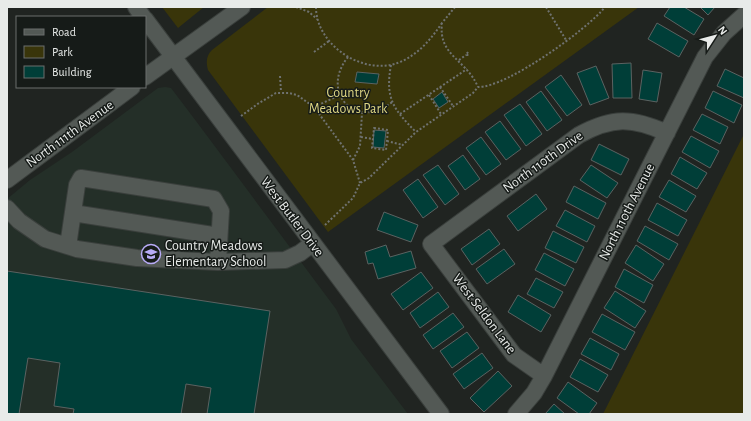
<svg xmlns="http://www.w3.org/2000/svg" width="751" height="421" font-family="'Alegreya Sans',sans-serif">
	<rect width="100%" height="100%" fill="#202421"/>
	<path fill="#242f28" d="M165,87L171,88L196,121L336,309L351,339L408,414H7V199L30,180L72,152L158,88Z"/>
	<path fill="#39350a" d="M162,7H204L178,28Z
		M268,7H639L328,232L208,70C206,62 206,56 212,50Z
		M744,134V414H603Z"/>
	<path fill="#003e38" stroke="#5b6261" d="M670,7H684L704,19L694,35L664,16Z
		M700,7H715L708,15Z
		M657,23L688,41L679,57L648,39Z
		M631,63L632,98H613L612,64Z
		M596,66L609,98L590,105L577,73Z
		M725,69L744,78V98L717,86Z
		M643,70L662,73L657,102L639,99Z
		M357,72L379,74L377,84L355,82Z
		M561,75L582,105L567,116L545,87Z
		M541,91L562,120L547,131L526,102Z
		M713,91L742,105L734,123L705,108Z
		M442,92L448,102L439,108L433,99Z
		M520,104L542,134L526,146L504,115Z
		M702,114L728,127L720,144L693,130Z
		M500,121L521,149L506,160L485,132Z
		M374,130L386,131L384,148L373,147Z
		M691,136L719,151L710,168L682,152Z
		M481,137L501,164L486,175L466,148Z
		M599,144L629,159L621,175L591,160Z
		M463,155L480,179L465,190L448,166Z
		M680,157L707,173L697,189L671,174Z
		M438,165L459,194L445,205L423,175Z
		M591,165L618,183L607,198L580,180Z
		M418,179L438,207L423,218L403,190Z
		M669,180L696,196L686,212L659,197Z
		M574,186L606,203L598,219L566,202Z
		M536,194L547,209L518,231L507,216Z
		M657,203L687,220L678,236L648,220Z
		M565,210L595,226L587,242L556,226Z
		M384,212L418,225L411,242L377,230Z
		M645,226L678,244L669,260L637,241Z
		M489,229L500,244L472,265L461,249Z
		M553,231L584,247L576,263L545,248Z
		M386,245L390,257L411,251L416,268L378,279L373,263L368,264L365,252Z
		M636,245L664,264L653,281L625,263Z
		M504,249L515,264L487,284L476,269Z
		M544,253L574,269L565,286L535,270Z
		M624,269L653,285L644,303L615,287Z
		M7,271L270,311L254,414H207L211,388L186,384L181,414H73L74,409L54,406L60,363L28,358L19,414H7Z
		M421,272L433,288L403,310L391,294Z
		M536,278L563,292L554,308L527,294Z
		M615,291L646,311L635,328L604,308Z
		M438,292L449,307L420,328L410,313Z
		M518,295L551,315L541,332L508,312Z
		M453,313L464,327L433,349L423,335Z
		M602,314L635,332L625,350L592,332Z
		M467,332L479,348L452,368L440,351Z
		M590,338L619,354L611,370L581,354Z
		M482,353L493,368L464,389L453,374Z
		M580,359L608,375L598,392L570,377Z
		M498,371L512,386L484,412L470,398Z
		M568,382L597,403L589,414H579L557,398Z
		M554,404L565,414H545Z"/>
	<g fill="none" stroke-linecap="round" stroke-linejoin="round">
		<defs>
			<path id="minor" d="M136,7L143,17
				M145,19L441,414
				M145,77L242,7
				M7,180L132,87
				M7,208L19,221L45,239L77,249L137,258L218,262L285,260L300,253L312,244
				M73,213L219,236
				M68,246L77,185L81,178L214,199L221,211L218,262
				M544,376L514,355L431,244L579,135C612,117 632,117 667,133
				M516,414L534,393L544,376L705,57L724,33L744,15"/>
		</defs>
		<use href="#minor" stroke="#3a3f3c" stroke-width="18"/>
		<path stroke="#6f7270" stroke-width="2" stroke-dasharray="2 2" stroke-linecap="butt" d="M296,7L309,12L317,19
			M316,7C316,46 365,77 400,62C419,54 431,39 442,23
			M455,7L442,23C438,56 466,59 478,87
			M546,7L566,40
			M314,52L329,41
			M468,52L466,55H469
			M348,57C319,93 357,131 392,102
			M459,60L466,55
			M391,65C385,98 393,109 416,132
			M280,76L281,92
			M440,87L453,106
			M429,95L441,114
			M314,107L340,95
			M400,114L467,69
			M241,116L259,103L276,93H289L297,95L314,107L353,160L360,183
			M374,128L388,130L386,150L372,148Z
			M361,137L373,139
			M387,141L403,145
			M353,160L360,146L362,113
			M325,225L353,198L360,183L369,178L416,132L473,93L478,87C506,88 588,29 605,7"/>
		<use href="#minor" stroke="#535955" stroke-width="16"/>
	</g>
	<defs>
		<symbol id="school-ring" viewBox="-11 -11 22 22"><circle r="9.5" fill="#161b18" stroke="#b8abf7" stroke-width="1.5"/><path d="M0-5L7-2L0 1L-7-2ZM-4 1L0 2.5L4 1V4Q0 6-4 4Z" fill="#b8abf7"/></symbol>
	</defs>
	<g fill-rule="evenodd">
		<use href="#school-ring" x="140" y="243" width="22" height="22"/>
	</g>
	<g text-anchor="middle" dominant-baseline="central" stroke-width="3" stroke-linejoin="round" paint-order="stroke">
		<g font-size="14" fill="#ded683" stroke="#161b18">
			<text x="348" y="93">Country<tspan x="348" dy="16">Meadows Park</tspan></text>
		</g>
		<g font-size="14" fill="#e8ebe9" stroke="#161b18">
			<text transform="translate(70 134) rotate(-36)">North 111th Avenue</text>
			<text transform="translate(543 162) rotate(-36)">North 110th Drive</text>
			<text transform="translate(627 212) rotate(-63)">North 110th Avenue</text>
			<text transform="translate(292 217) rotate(53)">West Butler Drive</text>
			<text transform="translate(484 314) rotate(53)">West Seldon Lane</text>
		</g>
		<g font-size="14" fill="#e8ebe9" stroke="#161b18" text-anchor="start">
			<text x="165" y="246">Country Meadows<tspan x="165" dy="16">Elementary School</tspan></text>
		</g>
	</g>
	<rect width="751" height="421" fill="none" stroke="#e8ebe9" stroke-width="16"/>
	<rect x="16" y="16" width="130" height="72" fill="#161b18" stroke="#6a6e6c"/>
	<rect x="24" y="29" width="20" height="6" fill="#535955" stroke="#6a6e6c"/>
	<text x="52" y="36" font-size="12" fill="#e8ebe9">Road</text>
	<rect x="24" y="46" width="20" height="12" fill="#39350a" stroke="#6a6e6c"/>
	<text x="52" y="56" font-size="12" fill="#e8ebe9">Park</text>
	<rect x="24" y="66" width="20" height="12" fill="#003e38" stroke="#6a6e6c"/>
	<text x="52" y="76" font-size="12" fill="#e8ebe9">Building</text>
	<g transform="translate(715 36) rotate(54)" stroke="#161b18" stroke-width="3" paint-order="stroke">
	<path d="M0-3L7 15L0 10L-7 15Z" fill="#e8ebe9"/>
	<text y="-6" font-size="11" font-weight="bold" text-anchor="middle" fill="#e8ebe9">N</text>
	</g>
</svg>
